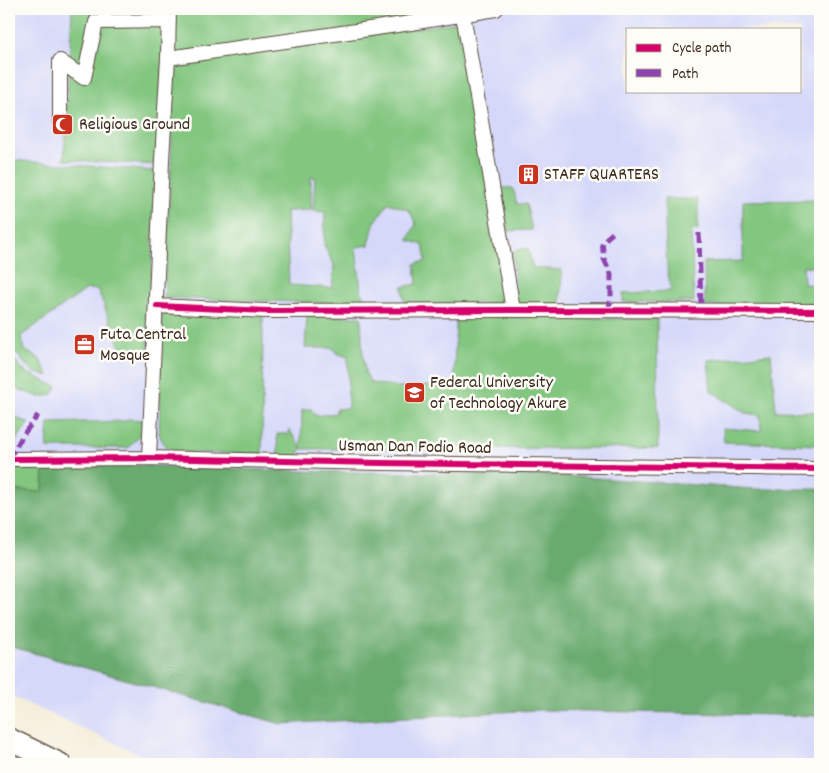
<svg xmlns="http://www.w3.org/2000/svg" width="829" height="773" font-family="Dekko,sans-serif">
	<rect width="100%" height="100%" fill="#fdfcf7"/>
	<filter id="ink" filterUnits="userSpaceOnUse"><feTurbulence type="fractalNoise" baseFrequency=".02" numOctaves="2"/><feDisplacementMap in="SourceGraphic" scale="10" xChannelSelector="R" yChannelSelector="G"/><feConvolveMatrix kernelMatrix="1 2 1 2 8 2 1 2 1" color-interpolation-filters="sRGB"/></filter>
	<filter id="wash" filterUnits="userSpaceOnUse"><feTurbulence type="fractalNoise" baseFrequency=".0096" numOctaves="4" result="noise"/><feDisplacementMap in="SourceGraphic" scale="20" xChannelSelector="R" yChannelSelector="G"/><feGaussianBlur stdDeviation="1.12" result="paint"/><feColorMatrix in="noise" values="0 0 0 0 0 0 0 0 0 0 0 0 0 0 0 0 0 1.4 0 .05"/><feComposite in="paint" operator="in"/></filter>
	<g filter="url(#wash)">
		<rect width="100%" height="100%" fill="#f4edd8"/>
		<path fill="#d5d8f9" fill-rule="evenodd" d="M9,9H820V764H161L9,695ZM628,29H800V91H628Z"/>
		<path fill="#82c67f" stroke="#5e784e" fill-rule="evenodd" d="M72,9H165L158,165L64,160Z
			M171,9H454L321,36L170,58Z
			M457,22L488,186L506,303L405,304L402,287L417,284L415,264L426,261L423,245L408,240L416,224L409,210L388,203L374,224L369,245L356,247L361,290L366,304L164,298L171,169L174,64ZM311,177H315L313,211L325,212L324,245L334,265L332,288L289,285L286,211L311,210Z
			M9,160L156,171L148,348L124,358L98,290L87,289L21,336L24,350L39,358L49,376L35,373L23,362L9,343Z
			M500,188H513L517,204H526L532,230L508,231Z
			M664,199H698V230L691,231L694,302H623V293L671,291L667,267Z
			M820,200V267L803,266L804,284L819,285V304L705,306L704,262L743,261V201Z
			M528,248L533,268L562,270L560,307L516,306L513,251Z
			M162,314L263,316L262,454L173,452L163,443L159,434Z
			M307,316L361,317L362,344L365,372L371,383L407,388L454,383L456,316L657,319L658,448L301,449L298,457L278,456L277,434H289V429L301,448L302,410L311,409L316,416L336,413V409L348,408V357L336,353L334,348H305Z
			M9,353L24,371L57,387L52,395L40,397L9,386Z
			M771,354L776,411L820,412V445L724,442L723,428L761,431L760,415L745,413L711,391L708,360Z
			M9,414L21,420L29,422L9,451Z
			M128,419L144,420L143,432L128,448H47L49,423L125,421Z
			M9,462H44L43,492L9,490Z"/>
		<path fill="#69ab6e" stroke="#526a46" d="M44,462L298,471L554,475L755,489H820V716L539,710L281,724L9,646V490L43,492Z"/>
	</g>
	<g filter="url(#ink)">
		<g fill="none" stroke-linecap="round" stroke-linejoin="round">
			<defs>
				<path id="minor" d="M463,14L513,310
					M168,58L411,23L496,9
					M60,123V61L84,78L96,22L169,21
					M157,306L267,311L513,310L820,311
					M149,458L162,160L168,58L169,9
					M9,459L149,458L381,463L820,469"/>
				<path id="highway" d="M9,739L60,764"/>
			</defs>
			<use href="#minor" stroke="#57473a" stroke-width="16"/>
			<use href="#highway" stroke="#57473a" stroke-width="24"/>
			<use href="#minor" stroke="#fff" stroke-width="14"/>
			<use href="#highway" stroke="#fff" stroke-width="21"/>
			<path stroke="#8e44ad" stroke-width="5" stroke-dasharray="10 5" stroke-linecap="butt" d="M699,233L701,311
				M608,311L611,298V274L604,259L602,242L616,230
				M9,459L23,435L38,415"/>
			<defs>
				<path id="cycleway" d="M157,306L267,311L513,310L820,311
					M9,459L149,458L381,463L820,469"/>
			</defs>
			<use href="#cycleway" stroke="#fdfcf7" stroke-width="9"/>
			<use href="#cycleway" stroke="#d6006c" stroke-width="6"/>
		</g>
	</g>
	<defs>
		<symbol id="mosque-square" viewBox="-11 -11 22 22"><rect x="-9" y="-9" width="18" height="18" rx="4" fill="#c8321e" stroke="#fdfcf7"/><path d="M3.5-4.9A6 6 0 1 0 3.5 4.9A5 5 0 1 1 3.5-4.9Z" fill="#fff"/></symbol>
		<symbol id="building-square" viewBox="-11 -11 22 22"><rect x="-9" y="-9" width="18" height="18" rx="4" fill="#c8321e" stroke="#fdfcf7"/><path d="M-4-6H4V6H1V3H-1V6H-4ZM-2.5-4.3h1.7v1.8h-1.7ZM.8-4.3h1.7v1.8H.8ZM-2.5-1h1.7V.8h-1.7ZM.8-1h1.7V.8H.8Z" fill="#fff"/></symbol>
		<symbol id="office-square" viewBox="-11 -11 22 22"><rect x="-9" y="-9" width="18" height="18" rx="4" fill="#c8321e" stroke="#fdfcf7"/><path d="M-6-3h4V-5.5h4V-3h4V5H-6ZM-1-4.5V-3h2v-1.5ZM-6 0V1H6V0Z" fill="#fff"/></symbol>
		<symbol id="university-square" viewBox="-11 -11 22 22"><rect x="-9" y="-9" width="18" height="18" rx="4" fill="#c8321e" stroke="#fdfcf7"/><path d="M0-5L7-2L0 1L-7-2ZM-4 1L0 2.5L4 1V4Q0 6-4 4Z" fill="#fff"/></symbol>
	</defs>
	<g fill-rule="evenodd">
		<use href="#mosque-square" x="50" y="112" width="25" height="25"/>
		<use href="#building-square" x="516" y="162" width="25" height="25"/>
		<use href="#office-square" x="72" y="332" width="25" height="25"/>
		<use href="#university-square" x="402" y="380" width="25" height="25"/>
	</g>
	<g text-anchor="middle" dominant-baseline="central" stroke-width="5" stroke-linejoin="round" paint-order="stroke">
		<g font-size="18" fill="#3b2a1e" stroke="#fdfcf7" text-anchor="start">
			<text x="79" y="125">Religious Ground</text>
			<text x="544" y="175">STAFF QUARTERS</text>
			<text x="100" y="335">Futa Central<tspan x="100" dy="21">Mosque</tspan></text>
			<text x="430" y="383">Federal University<tspan x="430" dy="21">of Technology Akure</tspan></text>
		</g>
		<g font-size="18" fill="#3b2a1e" stroke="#fdfcf7">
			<text transform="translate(415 448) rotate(1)">Usman Dan Fodio Road</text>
		</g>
	</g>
	<rect width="829" height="773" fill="none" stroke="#fdfcf7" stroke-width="30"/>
	<rect x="626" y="28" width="175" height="65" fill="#fdfcf7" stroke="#afa8a0"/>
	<rect x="636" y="44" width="25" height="8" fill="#d6006c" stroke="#afa8a0"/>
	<text x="672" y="52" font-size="15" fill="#3b2a1e">Cycle path</text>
	<rect x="636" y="69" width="25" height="8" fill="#8e44ad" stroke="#afa8a0"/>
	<text x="672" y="78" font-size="15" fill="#3b2a1e">Path</text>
</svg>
